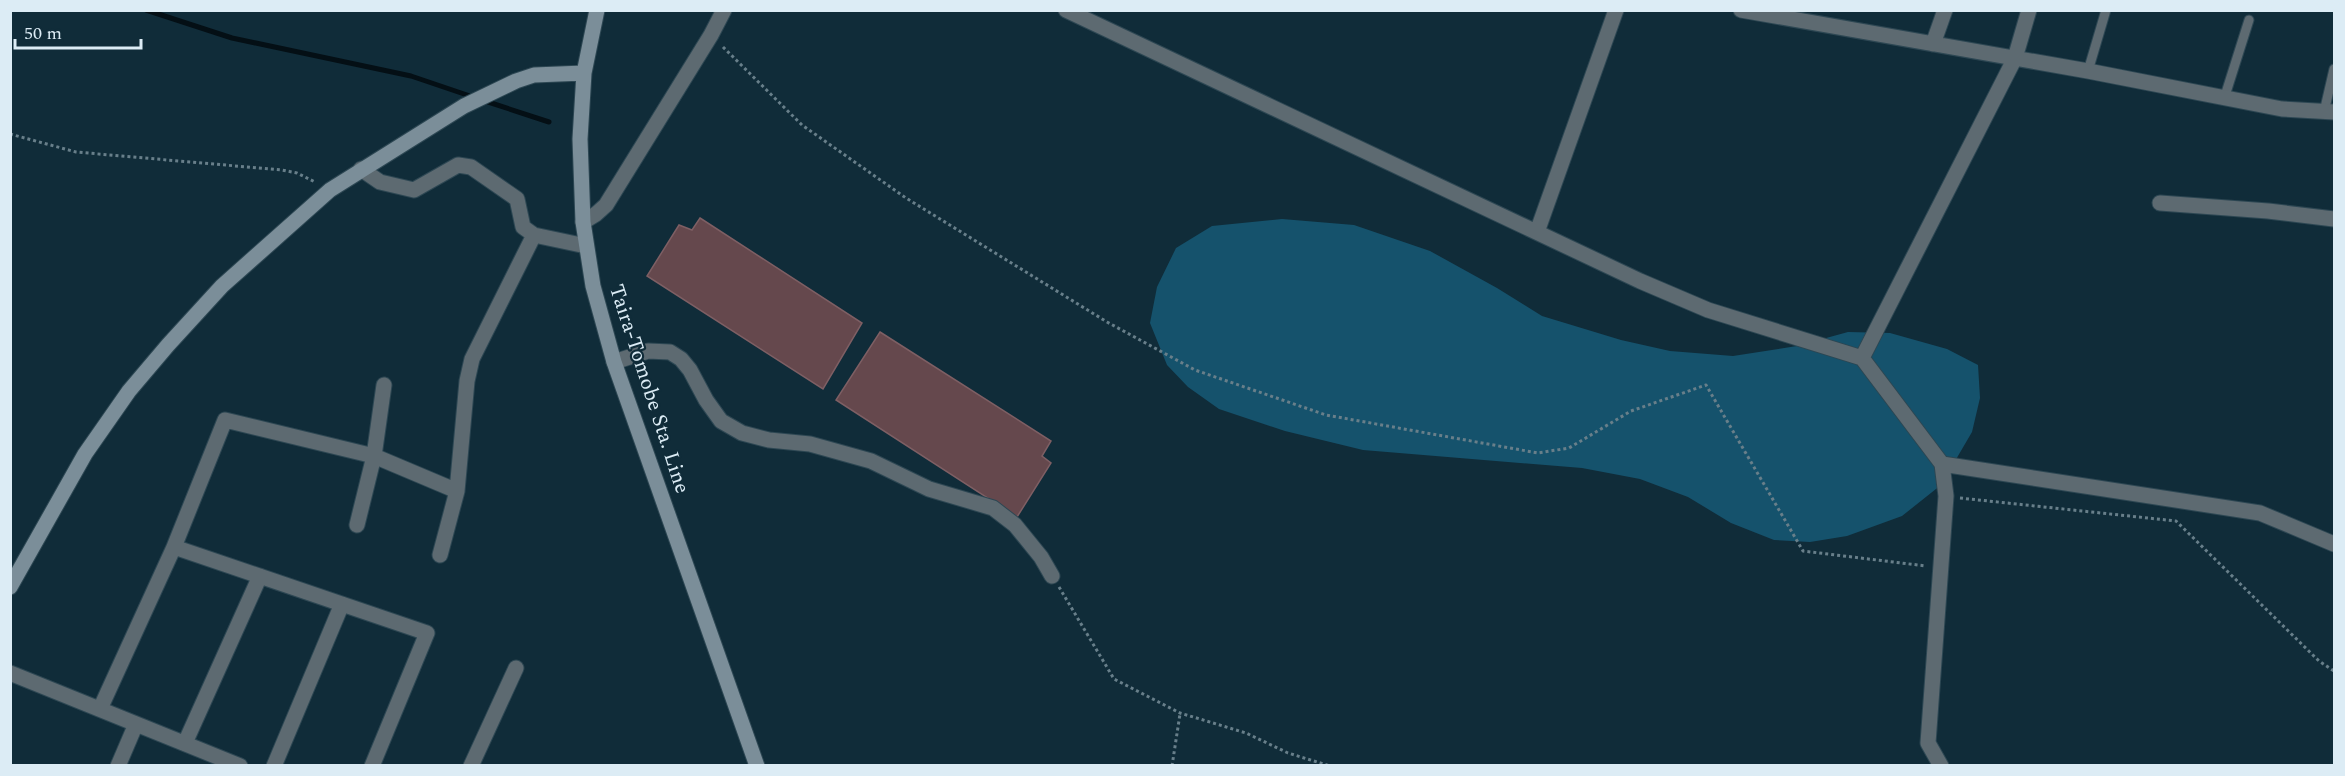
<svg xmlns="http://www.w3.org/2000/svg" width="2345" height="776" font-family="Spectral,serif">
	<rect width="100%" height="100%" fill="#102c39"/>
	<path fill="#15526c" d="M1282,219L1354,225L1430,251L1497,288L1542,316L1621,340L1670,351L1733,356L1797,346L1848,332L1890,333L1947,349L1978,365L1980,398L1972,432L1941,485L1902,516L1847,536L1810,542L1774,540L1731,523L1688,497L1640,479L1582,468L1363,450L1285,431L1219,409L1188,387L1167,365L1150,323L1157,287L1176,248L1212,226Z"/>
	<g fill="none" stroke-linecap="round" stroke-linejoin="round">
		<path stroke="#040f15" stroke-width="5" d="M146,10L232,38L411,76L473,97
			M482,100L549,122"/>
	</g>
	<path fill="#65484d" stroke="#7e5f64" stroke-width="1.5" d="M700,218L862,323L823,389L647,276L679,225L692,230Z
		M880,332L1051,441L1042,456L1051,463L1017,517L836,400Z"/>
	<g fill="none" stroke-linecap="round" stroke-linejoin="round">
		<defs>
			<path id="lane" d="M2088,71L2106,10
				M2224,99L2249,20
				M2324,112L2334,69"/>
			<path id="street" d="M1066,10L1640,281L1708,310L1862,358L1942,464L1946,496L1928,743L1941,766
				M1741,10L2088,71L2282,109L2334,112
				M1933,44L1945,10
				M361,169L380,182L414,190L458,165L471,167L517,199L523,227L534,235
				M2160,203L2268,211L2334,219
				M583,222L596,214L606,205L711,35L724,10
				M1537,232L1616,10
				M1862,358L2015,58L2029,10
				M614,362L648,351L670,352L681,359L690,370L706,400L721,421L742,433L769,440L810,444L871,461L929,489L993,508L1015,525L1041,557L1052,576
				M1942,464L2260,513L2334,544
				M357,525L374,456L384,385
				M174,547L427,633L372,766
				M440,555L457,491L467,381L472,359L534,235L586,246
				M10,673L240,766
				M100,709L174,547L225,420L374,456L457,491
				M185,743L260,576
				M118,766L136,724
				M274,766L342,604
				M471,766L516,668"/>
			<path id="secondary" d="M597,10L584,73L580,139L583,222L593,286L614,362L757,766
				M10,587L85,454L129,391L168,345L222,286L330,190L464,106L516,81L534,75L584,73"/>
		</defs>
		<use href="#lane" stroke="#2d4753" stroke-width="11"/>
		<use href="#street" stroke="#2d4753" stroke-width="17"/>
		<use href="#secondary" stroke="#2d4753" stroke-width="17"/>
		<path stroke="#687f8a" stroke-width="3" stroke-dasharray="3 3" stroke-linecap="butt" d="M723,47L802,125L906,198L1107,322L1195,370L1326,415L1538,453L1569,448L1631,411L1706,385L1803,551L1926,566
			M10,134L76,152L282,170L297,173L315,182
			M1960,498L2176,521L2319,661L2334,671
			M1059,587L1114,679L1180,713L1246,733L1288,753L1330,766
			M1172,766L1180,714"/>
		<use href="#lane" stroke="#5d6a71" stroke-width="9"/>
		<use href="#street" stroke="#5d6a71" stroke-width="15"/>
		<use href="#secondary" stroke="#7b8e99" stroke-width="15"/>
	</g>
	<g text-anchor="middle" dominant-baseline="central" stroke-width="4.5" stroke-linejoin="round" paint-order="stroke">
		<g font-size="21" fill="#dcecf5" stroke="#102c39">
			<text transform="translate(649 389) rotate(72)">Taira-Tomobe Sta. Line</text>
		</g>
	</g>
	<rect width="2345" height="776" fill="none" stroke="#dcecf5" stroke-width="24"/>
	<path d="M15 39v9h126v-9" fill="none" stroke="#dcecf5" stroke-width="3"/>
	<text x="24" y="39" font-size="18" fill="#dcecf5" stroke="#102c39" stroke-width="4.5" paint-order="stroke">50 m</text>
</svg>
